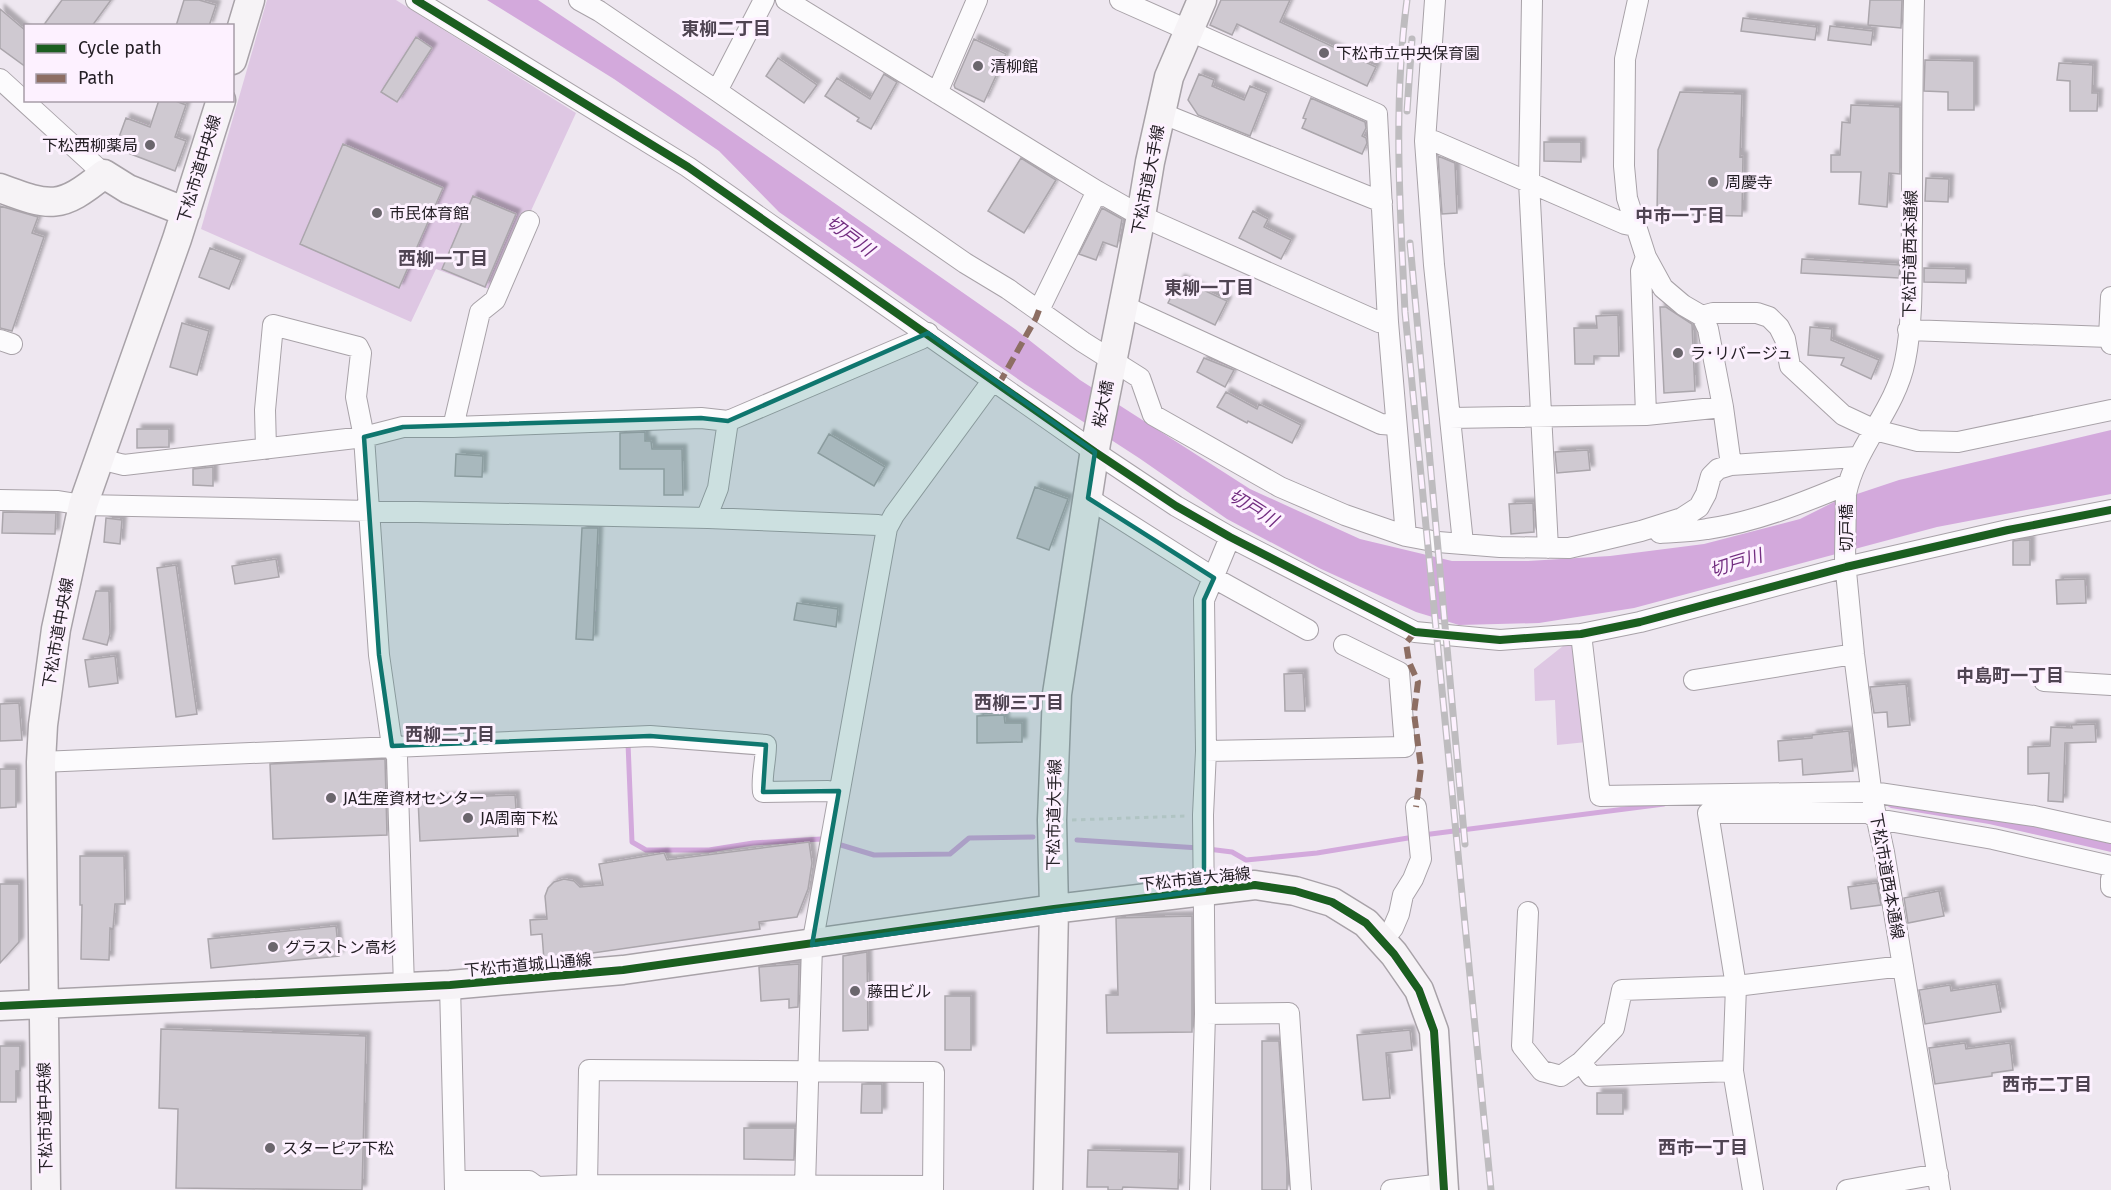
<svg xmlns="http://www.w3.org/2000/svg" width="2111" height="1190" font-family="'Fira Sans','Noto Sans JP',sans-serif">
	<defs>
		<filter id="shadow"><feDropShadow dx="4.5" dy="-4.5" stdDeviation="1.5" flood-color="#0004"/></filter>
	</defs>
	<rect width="100%" height="100%" fill="#eee7f0"/>
	<path fill="#dec7e3" d="M267,0H396L576,113L494,291L436,269L411,322L201,229Z
		M1568,642L1577,650L1587,742L1557,745L1555,700L1535,701L1534,669Z"/>
	<path fill="#d3a9dc" d="M487,0H538L678,94L1015,329L1080,380L1250,489L1360,539L1452,561H1528L1610,556L1704,544L1800,519L1836,501L1899,480L2111,430V494L1937,527L1634,608L1539,623L1459,625L1416,612L1321,569L1227,519L1139,458L1025,384L779,212L719,151L614,79Z
		M1882,803L2034,825L2111,843V852L1989,824L1891,808Z"/>
	<g fill="none" stroke-linecap="round" stroke-linejoin="round">
		<path stroke="#d3a9dc" stroke-width="5" d="M626,743H628L632,842L646,850H709L753,843L821,839L874,855L950,854L969,838L1033,837
			M1772,803H1868
			M1423,835L1664,804
			M1077,840L1199,848
			M1208,849L1232,852L1246,860L1317,853L1414,837"/>
	</g>
	<path fill="#cfc9d1" stroke="#aba6ac" stroke-width="1.5" filter="url(#shadow)" d="M62,0H111L92,26H43Z
		M184,0H199L216,5L209,26H176Z
		M1221,0H1290L1280,22L1376,67L1367,86L1237,24L1232,35L1210,25Z
		M1870,0H1902L1901,28L1868,25Z
		M0,9L26,31V67L0,48Z
		M1743,18L1817,27L1815,40L1741,31Z
		M1830,26L1873,31L1871,45L1828,40Z
		M416,37L432,48L397,102L381,92Z
		M974,39L1006,54L984,102L955,88L954,85Z
		M778,58L817,85L804,103L766,76Z
		M1925,60L1974,61V110H1948V92L1924,91Z
		M2059,63L2093,65L2092,93H2098L2097,111H2070V81L2057,80Z
		M884,74L897,82L871,129L857,121L859,118L825,96L837,78L870,99Z
		M1199,74L1214,80L1212,86L1244,100L1250,86L1267,93L1250,136L1198,115L1188,100Z
		M1680,92L1742,94L1740,157L1743,156L1742,216L1657,214L1658,150Z
		M1311,98L1365,122L1366,128L1362,136L1366,138L1367,143L1362,154L1302,128L1306,119L1303,118Z
		M159,100H173L186,105L175,137L186,141L175,171L115,148L126,118L150,127Z
		M1851,105L1900,107V174L1889,173L1887,207L1859,204L1861,172H1831V155H1840L1842,122L1850,123Z
		M1544,142H1581V162L1544,161Z
		M343,144L443,188L399,288L300,244Z
		M1438,156L1455,163L1457,213L1442,214Z
		M1021,158L1056,180L1024,233L988,211Z
		M1926,178L1949,179L1948,202L1925,201Z
		M473,196L516,214L485,287L442,269Z
		M0,206L38,217L32,233L44,237L12,331L0,328Z
		M1102,208L1122,219L1117,247L1103,242L1096,260L1079,254Z
		M1253,211L1268,219L1264,227L1291,240L1281,259L1239,238Z
		M210,248L241,260L229,289L199,277Z
		M1802,259L1900,265L1899,278L1801,273Z
		M1924,268L1966,269V283L1924,282Z
		M1180,279L1227,301L1215,325L1168,303Z
		M1660,307H1666L1692,324L1695,391L1664,393Z
		M1618,315L1619,356H1594V364H1575L1574,328H1597L1596,316Z
		M182,323L209,331L197,375L170,367Z
		M1810,327L1832,329L1831,340L1879,360L1871,379L1841,365L1844,358L1808,355Z
		M1204,358L1234,370L1225,387L1197,372Z
		M1226,392L1257,409L1259,404L1301,425L1292,443L1248,421L1247,423L1217,407Z
		M137,429H169V447L137,448Z
		M645,432V441H651L652,449H682L683,495H664V469H620V433Z
		M829,434L885,467L874,486L818,453Z
		M1588,450L1590,470L1557,473L1555,452Z
		M456,454L483,456L482,477L455,476Z
		M213,467V486L193,485V469Z
		M1035,487L1068,499L1049,550L1017,538Z
		M1533,503L1534,532L1511,534L1509,504Z
		M3,512L56,513L55,534L2,533Z
		M106,518L122,520L120,544L104,542Z
		M582,528H598L593,640L576,639Z
		M2021,540H2030V565H2013V541Z
		M276,559L279,577L235,584L232,566Z
		M176,565L197,714L176,717L157,568Z
		M2085,579L2086,603L2057,604L2056,580Z
		M96,591H109L110,634L107,645L83,639Z
		M797,603L838,609L836,627L794,620Z
		M115,656L118,683L89,687L85,660Z
		M1303,673L1305,711H1285L1284,674Z
		M1906,684L1910,725L1888,727L1887,712L1874,713L1870,687Z
		M19,703L22,740L0,741V704Z
		M1004,715L1005,723H1022V742L977,743V716Z
		M2095,724L2096,742L2065,743L2063,802L2048,801L2049,773L2028,774V747L2050,746L2051,727L2072,728L2071,725Z
		M1849,731L1853,771L1803,775L1802,759L1779,761L1778,741L1812,738V735Z
		M385,759L387,835L273,839L270,764Z
		M0,769H16V807L0,808Z
		M515,795L518,836L420,841L418,799Z
		M809,842L812,863L808,889L797,917L759,922L760,929L544,960L542,934L531,935L530,920L547,919L545,896L548,888L554,882L564,879L574,881L580,887L603,885L599,864L664,853L667,860Z
		M80,856H124L125,904H115L113,929L110,928L109,960L81,959L82,905H80Z
		M1877,883L1881,905L1851,909L1848,887Z
		M0,884H19V942L0,963Z
		M1939,891L1944,916L1908,923L1904,898Z
		M1192,916V1032L1107,1033L1106,995H1118L1116,918Z
		M336,926L339,956L211,968L208,939Z
		M867,952L868,1030L843,1031V956Z
		M799,964L798,1007L789,1008V999L761,1001L759,967Z
		M1996,984L2001,1012L1925,1024L1919,990L1950,985L1951,991Z
		M945,996H971V1050H945Z
		M161,1029L366,1036L362,1190L176,1188L178,1109L159,1108Z
		M1410,1030L1412,1050L1386,1053L1390,1098L1363,1100L1357,1035Z
		M1262,1041H1279L1287,1168V1190H1262Z
		M1965,1043L1966,1049L2010,1043L2013,1070L1992,1073V1076L1935,1084L1929,1048Z
		M0,1046H20V1071H16V1102H0Z
		M862,1084H882V1113H861Z
		M1597,1093H1623V1114H1597Z
		M744,1128H795L794,1160L744,1159Z
		M1088,1150L1179,1152L1178,1189L1123,1187L1122,1190H1108V1187H1087Z"/>
	<g fill="none" stroke-linecap="round" stroke-linejoin="round">
		<defs>
			<path id="street" d="M416,0L688,167L1095,452L1176,506L1230,537L1415,632L1500,640L1581,634L1640,622L1846,567L2008,530L2111,510
				M579,0L599,11L717,91L965,263L1008,289L1083,342L1140,378L1153,415L1280,487L1345,515L1406,536L1438,542L1500,547L1569,548L1641,531L1682,518L1699,507L1706,494L1711,476L1718,469L1731,465L1857,457
				M786,0L1097,191L1141,216L1379,322H1388
				M1120,0L1377,114L1388,322L1406,536
				M1435,0L1425,141L1434,265L1463,543
				M1532,0L1529,182L1548,548
				M1638,0L1625,59L1624,166L1627,198L1646,257L1663,288L1683,305L1702,316L1708,329L1723,407L1731,465
				M1914,0C1912,73 1912,146 1912,220C1911,265 1914,317 1905,361C1895,411 1856,445 1846,494L1845,561L1854,654L1872,797L1884,852L1940,1190
				M0,79L104,174
				M717,91L764,0
				M937,93L977,0
				M1161,113L1382,202
				M1425,141H1434L1625,224L1635,226
				M2111,297L2109,337L2111,344
				M1124,306L1381,424L1396,425
				M1039,310L1097,191
				M1702,316L1713,313H1757L1769,317L1779,327L1785,339L1790,366L1843,415L1875,430L1918,441L1958,442L2111,410
				M1908,330L2109,337
				M0,340L12,344
				M1646,415L1641,271L1646,257
				M1450,418L1646,415L1723,407
				M453,427L480,312L495,300L529,221
				M266,449L265,410L273,325L358,347L361,353L356,397L364,437L379,655L392,746L397,757L404,987
				M100,459L124,465L364,437L403,427H453L701,418L728,421L921,339L928,333
				M1088,498L1214,578L1308,630
				M0,500L58,501L83,505L708,518L878,525L887,528
				M708,518L709,511L718,488L728,421
				M1660,533C1675,532 1691,532 1707,529C1755,522 1803,503 1848,484
				M1581,634L1600,796L1872,792L2034,816L2111,833
				M1694,680L1854,654
				M2044,681L2111,685
				M1206,751L1405,747L1399,672L1344,645
				M41,762L650,736L766,745C766,761 761,776 763,792L828,791L838,793
				M2111,879V887
				M1528,912L1522,1046L1542,1071L1561,1076L1581,1062L1614,1028L1622,990L1736,986L1903,966
				M1382,941L1393,928L1399,914L1403,895L1413,879L1421,859L1416,807
				M450,985L455,1190
				M1205,1014L1289,1013L1301,1190
				M1581,1062L1591,1076L1733,1071
				M455,1181H529L537,1187L587,1185L933,1186
				M587,1185L589,1070L934,1072L933,1190
				M805,1186L812,945L887,528L894,515L993,380
				M1200,1190L1205,1014L1203,815L1206,751L1204,600L1230,537
				M1391,1190L1444,1184
				M1753,1190L1733,1071L1736,986L1708,813H1869L1877,819L1993,839L2111,866
				M1847,1190L1938,1174"/>
			<path id="secondary" d="M232,60L250,0
				M0,188C51,207 60,210 104,174L128,189L186,212
				M0,1006L450,985L623,970L1054,909L1255,885L1295,891L1332,902L1366,923L1394,954L1419,990L1434,1031L1444,1190
				M46,1190L41,762L43,725L56,629L83,505L177,239L221,100
				M1048,1190L1054,909L1052,820L1057,694L1096,443L1141,216L1150,162L1169,77L1202,0"/>
		</defs>
		<use href="#street" stroke="#a8a2a8" stroke-width="22"/>
		<use href="#secondary" stroke="#a8a2a8" stroke-width="31"/>
		<path stroke="#d9d7d9" stroke-width="3" stroke-dasharray="4.5 4.5" stroke-linecap="butt" d="M1072,820L1185,816"/>
		<use href="#street" stroke="#fcfbfd" stroke-width="20"/>
		<use href="#secondary" stroke="#f6f3f6" stroke-width="28"/>
		<defs>
			<path id="rail" d="M1407,0C1393,104 1400,208 1405,312L1491,1190
				M1407,111L1412,39
				M1410,243L1465,844"/>
		</defs>
		<use href="#rail" stroke="#bebcbf" stroke-width="7"/>
		<use href="#rail" stroke="#fdf1ff" stroke-width="4.5" stroke-dasharray="14" stroke-linecap="butt"/>
		<path stroke="#8d6e63" stroke-width="6" stroke-dasharray="12 6" stroke-linecap="butt" d="M999,384L1036,318L1039,310
			M1415,632L1406,643L1409,662L1418,682L1414,713L1421,768L1416,807"/>
		<defs>
			<path id="cycleway" d="M416,0L688,167L1095,452L1176,506L1230,537L1415,632L1500,640L1581,634L1640,622L1846,567L2008,530L2111,510
				M0,1006L450,985L623,970L1054,909L1255,885L1295,891L1332,902L1366,923L1394,954L1419,990L1434,1031L1444,1190"/>
		</defs>
		<use href="#cycleway" stroke="#fdf1ff" stroke-width="11"/>
		<use href="#cycleway" stroke="#1b5e20" stroke-width="8"/>
	</g>
	<path fill="#0f766e" fill-opacity="0.2" stroke="#0f766e" stroke-width="4.5" stroke-linejoin="round" d="M928,333L1095,452L1088,498L1214,578L1204,600V890L812,945L839,791L763,792L766,745L650,736L392,746L379,655L364,437L403,427L701,418L728,421Z"/>
	<g fill="#6b666d" stroke="#fdf1ff" stroke-width="2">
		<circle cx="1324" cy="53" r="6"/>
		<circle cx="978" cy="66" r="6"/>
		<circle cx="150" cy="145" r="6"/>
		<circle cx="1713" cy="182" r="6"/>
		<circle cx="377" cy="213" r="6"/>
		<circle cx="1678" cy="353" r="6"/>
		<circle cx="331" cy="798" r="6"/>
		<circle cx="468" cy="818" r="6"/>
		<circle cx="273" cy="947" r="6"/>
		<circle cx="855" cy="991" r="6"/>
		<circle cx="270" cy="1148" r="6"/>
	</g>
	<g text-anchor="middle" dominant-baseline="central" stroke-width="6" stroke-linejoin="round" paint-order="stroke">
		<g font-size="16" fill="#252026" stroke="#fdf1ff" text-anchor="start">
			<text x="1336" y="53">下松市立中央保育園</text>
			<text x="990" y="66">清柳館</text>
			<text x="138" y="145" text-anchor="end">下松西柳薬局</text>
			<text x="1725" y="182">周慶寺</text>
			<text x="389" y="213">市民体育館</text>
			<text x="1690" y="353">ラ･リバージュ</text>
			<text x="343" y="798">JA生産資材センター</text>
			<text x="480" y="818">JA周南下松</text>
			<text x="285" y="947">グラストン高杉</text>
			<text x="867" y="991">藤田ビル</text>
			<text x="282" y="1148">スターピア下松</text>
		</g>
		<g font-size="16" fill="#252026" stroke="#fdf1ff">
			<text transform="translate(199 169) rotate(-73)">下松市道中央線</text>
			<text transform="translate(1148 180) rotate(-79)">下松市道大手線</text>
			<text transform="translate(1910 254) rotate(-89)">下松市道西本通線</text>
			<text transform="translate(1103 404) rotate(-79)">桜大橋</text>
			<text transform="translate(1846 528) rotate(-90)">切戸橋</text>
			<text transform="translate(58 633) rotate(-80)">下松市道中央線</text>
			<text transform="translate(1054 815) rotate(-89)">下松市道大手線</text>
			<text transform="translate(1887 876) rotate(80)">下松市道西本通線</text>
			<text transform="translate(1195 879) rotate(-6)">下松市道大海線</text>
			<text transform="translate(528 965) rotate(-5)">下松市道城山通線</text>
			<text transform="translate(45 1118) rotate(-91)">下松市道中央線</text>
		</g>
		<g font-size="18" font-weight="bold" fill="#4f4452" stroke="#fdf1ff">
			<text x="726" y="29">東柳二丁目</text>
			<text x="1680" y="216">中市一丁目</text>
			<text x="443" y="259">西柳一丁目</text>
			<text x="1209" y="288">東柳一丁目</text>
			<text x="2010" y="676">中島町一丁目</text>
			<text x="1019" y="703">西柳三丁目</text>
			<text x="450" y="735">西柳二丁目</text>
			<text x="2047" y="1085">西市二丁目</text>
			<text x="1703" y="1148">西市一丁目</text>
		</g>
		<g font-size="18" font-style="italic" fill="#722d80" stroke="#fdf1ff">
			<text transform="translate(850 236) rotate(37)">切戸川</text>
			<text transform="translate(1253 508) rotate(32)">切戸川</text>
			<text transform="translate(1736 563) rotate(-17)">切戸川</text>
		</g>
	</g>
	<rect x="24" y="24" width="210" height="78" fill="#fdf1ff" stroke="#a79da8" stroke-width="1.5"/>
	<rect x="36" y="44" width="30" height="9" fill="#1b5e20" stroke="#a79da8" stroke-width="1.5"/>
	<text x="78" y="54" font-size="18" fill="#252026">Cycle path</text>
	<rect x="36" y="74" width="30" height="9" fill="#8d6e63" stroke="#a79da8" stroke-width="1.5"/>
	<text x="78" y="84" font-size="18" fill="#252026">Path</text>
</svg>
